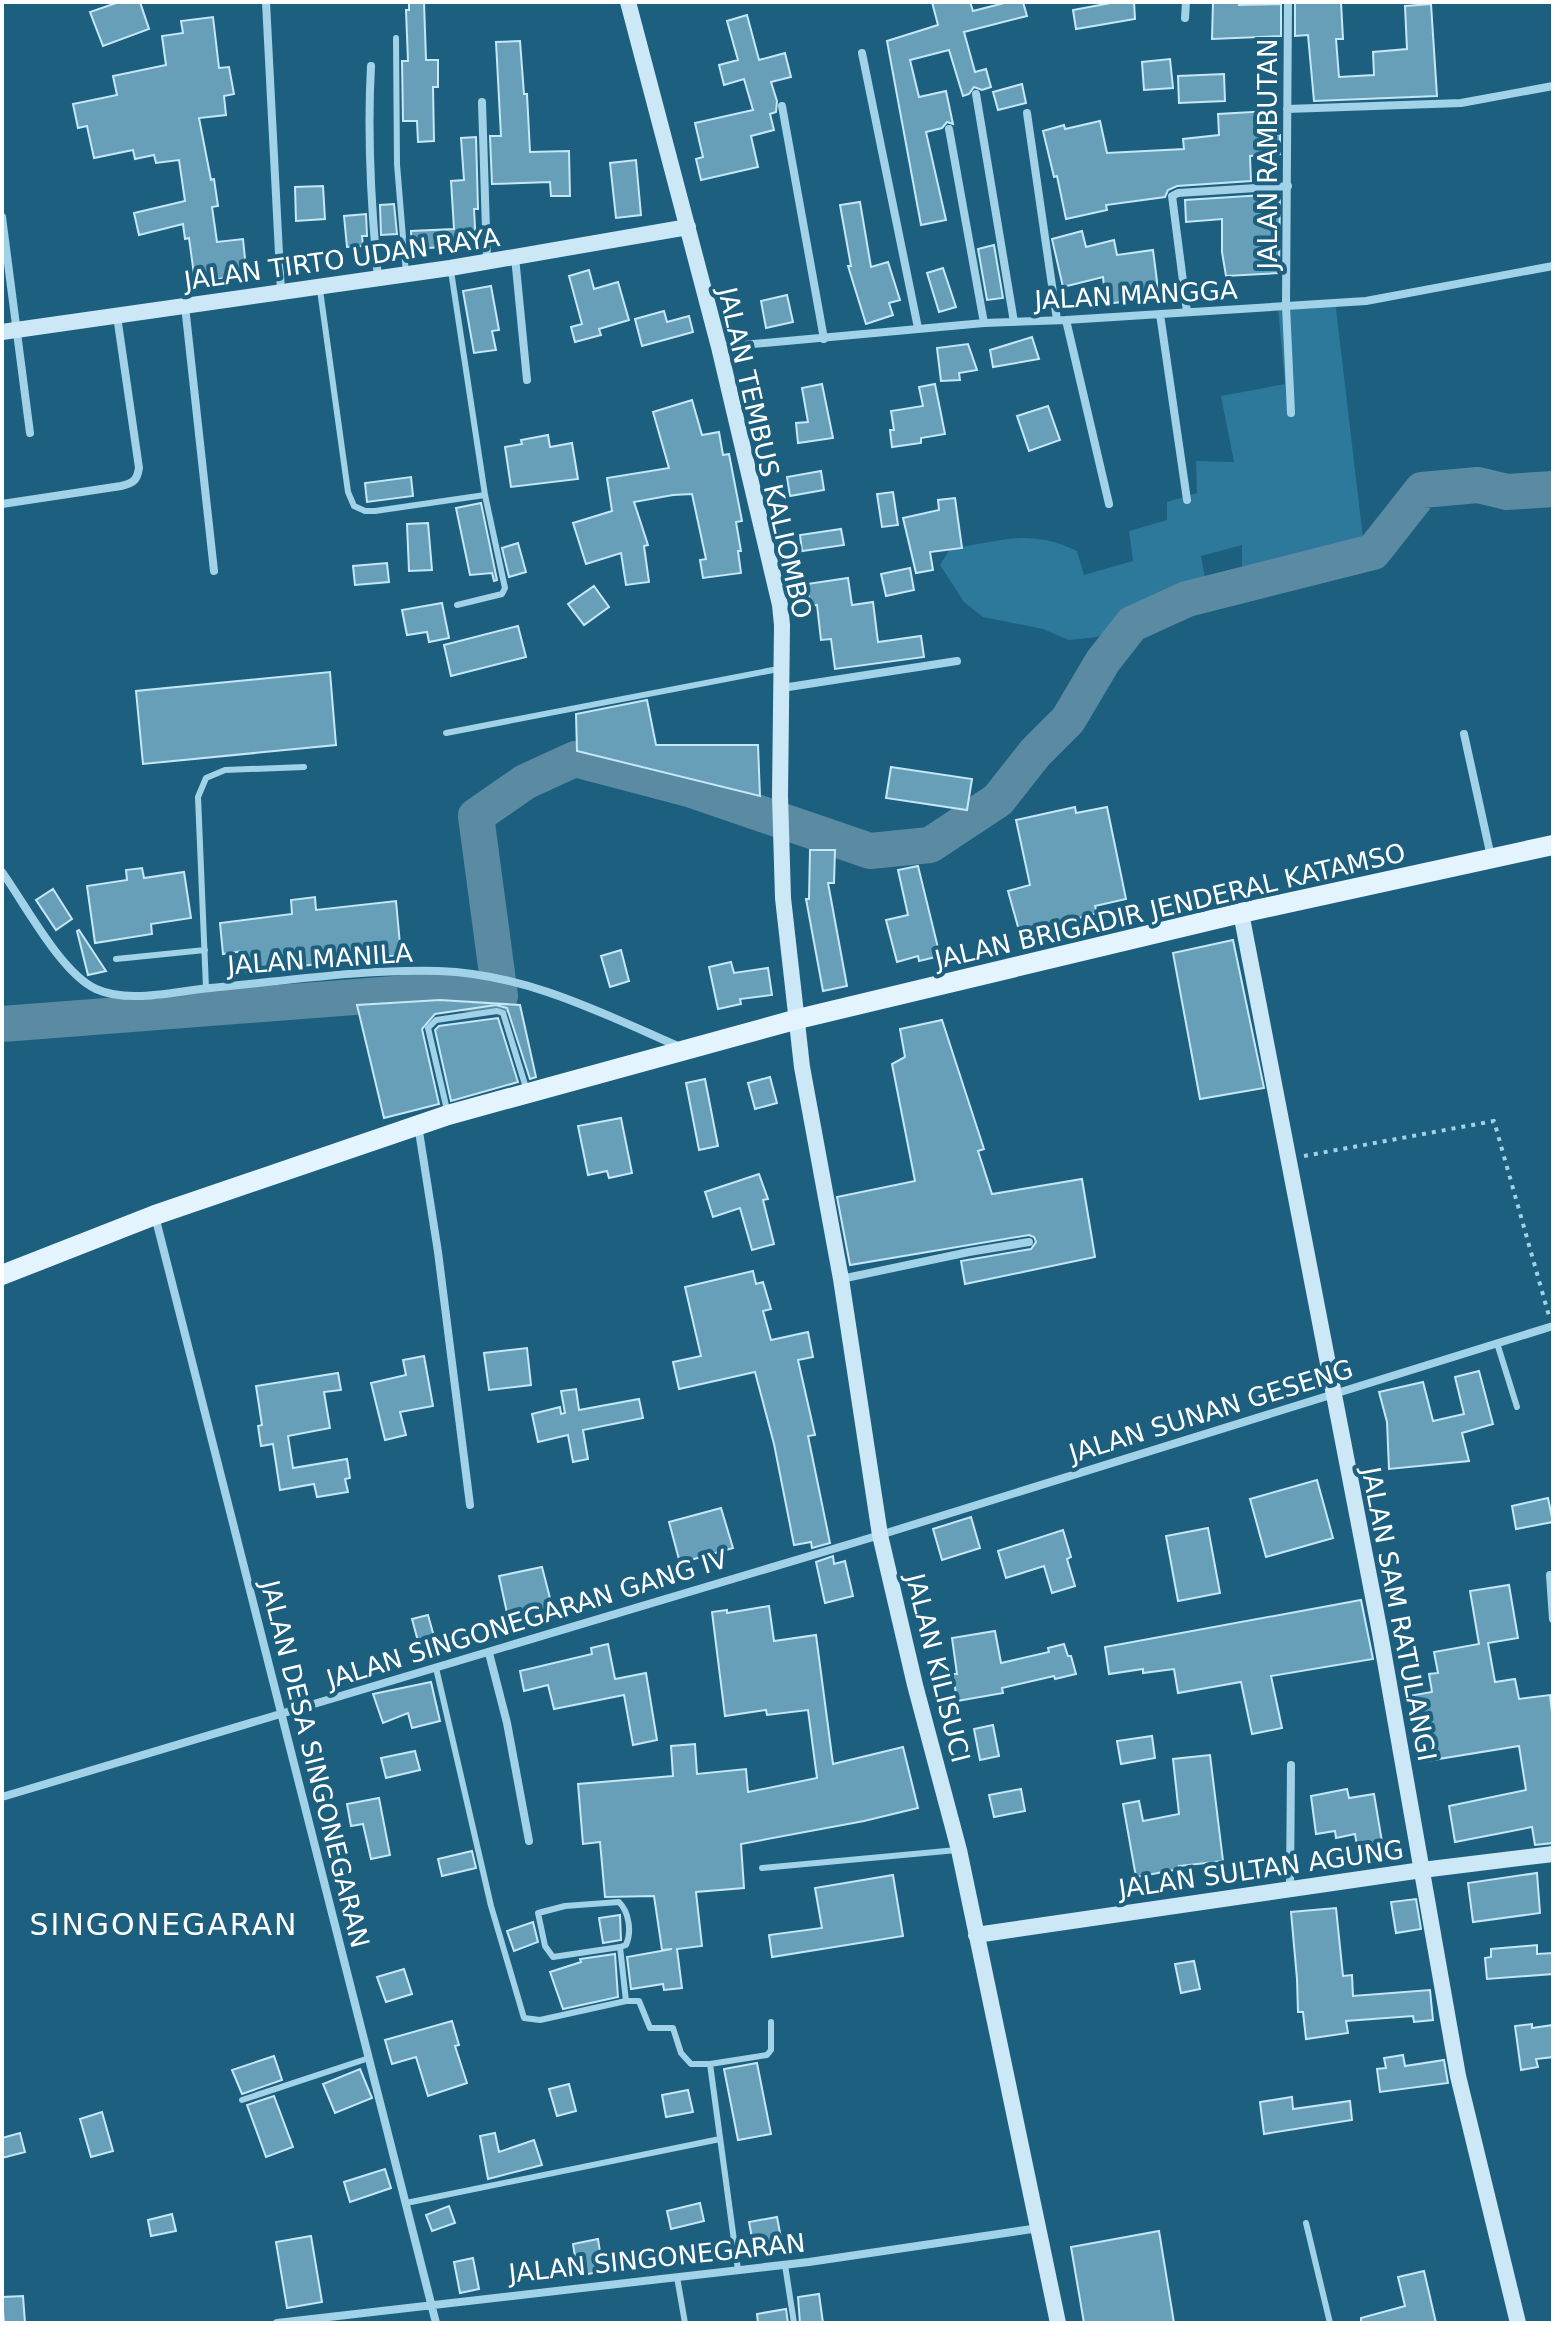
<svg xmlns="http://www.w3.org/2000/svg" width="1555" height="2325" font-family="'DejaVu Sans',sans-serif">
	<rect width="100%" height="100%" fill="#1d5f7f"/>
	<path fill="#2d799b" d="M1335,300L1363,538C1326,560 1284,569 1242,579V545L1201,556L1206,584L1097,637L1069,640L1043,629L983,617L964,602L940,565L950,549C1000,541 1029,528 1077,551L1084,575L1133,561L1129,531L1167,520V502L1197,493L1196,461L1234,462L1221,396L1285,384L1278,308Z"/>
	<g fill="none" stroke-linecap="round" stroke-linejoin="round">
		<path stroke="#5b8ba2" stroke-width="36" d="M2,1024L433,991L500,996L476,816L525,782L575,759L689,789L870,851L930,845L998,800L1035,753L1068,720L1103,661L1132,624L1187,599L1373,552L1422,490L1478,485L1507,492L1553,489"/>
	</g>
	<path fill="#689fb8" stroke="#c5e7f6" stroke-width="2" d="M119,2H140L149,29L103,46L90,12Z
		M409,2H424L426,60H438V87H433L434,141L418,142L417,121H403L402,61H408L406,10H409Z
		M932,2H970L973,11L1008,2H1023L1027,16L964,32L975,72L986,69L991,87L982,90L974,87L969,94L963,96L949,50L910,60L919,97L946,91L953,124L947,122L942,128L926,132L946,220L921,225L887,41L938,25Z
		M1116,2H1134L1135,19L1076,29L1073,10Z
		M1213,2H1239V5L1281,4V36L1212,39Z
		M1309,2H1341L1343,39H1336L1339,77L1374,75L1373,52L1407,49L1405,6L1431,4L1437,96L1314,101L1308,35L1295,36V3Z
		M747,15L759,60L785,53L791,77L771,82L777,101L776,112L770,114L774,130L751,136L758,167L701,180L696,159L703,157L695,123L753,110L744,79L724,85L719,65L738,60L727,21Z
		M213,17L219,68L229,67L234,94L224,96L226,115L199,118L211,180L214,179L218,206L212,207L217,242L243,239L247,278L227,281V278L195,282L189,238L185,239L183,224L139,235L134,213L185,201L179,160L156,163L154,155L135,159L133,150L94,158L87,126L78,128L73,104L117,95L113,76L166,65L162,36L183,33L181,21Z
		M520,41L524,94H527L530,152L569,151L570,196H551L550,182L492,184L490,136H501L496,42Z
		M1170,59L1173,88L1144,90L1142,62Z
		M1224,74L1225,101L1179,103L1178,76Z
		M1022,84L1026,103L998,110L993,92Z
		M1270,111L1271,135H1280V154L1250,156L1251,181L1177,186L1168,190L1165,197L1106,205L1107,210L1066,219L1057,176L1054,177L1043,131L1064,125L1065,129L1100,121L1107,153L1184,149L1183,139L1219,135L1218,114Z
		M476,137L478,209H474L476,245L428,248V253L412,254L411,231L454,229L451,181L464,180L461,138Z
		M636,160L641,215L616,218L610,163Z
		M323,186L325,219L296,221L295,187Z
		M1280,194L1279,273L1226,276L1222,252V219L1186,222L1185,200Z
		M860,202L871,267L888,262L900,300L889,303L893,315L866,324L848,266H851L840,205Z
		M394,204L397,234L381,235L380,205Z
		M366,214L367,236H362L363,246L347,247L344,216Z
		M1082,231L1086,247L1114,240L1117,255L1153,250L1159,297L1106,304L1103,277L1063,287L1052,239Z
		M994,245L1003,298L987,300L978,249Z
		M943,268L956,307L939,312L927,273Z
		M589,270L594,289L618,282L629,320L599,329L601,335L575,342L571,327L582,324L569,276Z
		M491,286L499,330L492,331L496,350L474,353L463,291Z
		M787,295L793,322L766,328L761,301Z
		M664,311L667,322L689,316L693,332L642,346L635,319Z
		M1032,337L1039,359L993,367L990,350Z
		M968,344L977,370L959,373L960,380L941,381L937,348Z
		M822,384L833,438L798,443L796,423L808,422L802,388Z
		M935,384L945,434L921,438V443L892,447L890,430H894L891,411L923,406L919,387Z
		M692,400L702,435L719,432L723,455L729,454L742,521L736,522L741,551H738L741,573L703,578L700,560L706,559L692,494L673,495L634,502L648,545L644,546L649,582L626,585L621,553L586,564L573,523L612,511L607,478L669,468L653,412Z
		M1048,406L1060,440L1029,451L1017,416Z
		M548,435L550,447L572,443L578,479L511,487L505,447L522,444L521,440Z
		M821,471L824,490L790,496L787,477Z
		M411,477L413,496L367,502L365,483Z
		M893,492L898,525L882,527L877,494Z
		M955,498L962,548L930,552L933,570L916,573L903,518L939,510L938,500Z
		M481,503L497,580L494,581L492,573L470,575L456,508Z
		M428,523L432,570L409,571L407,524Z
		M841,529L844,545L802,551L800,535Z
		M518,543L526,572L509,577L502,548Z
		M387,563L389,582L355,585L353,566Z
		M910,568L914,590L886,596L881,574Z
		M848,578L852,605L873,602L878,642L921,636L924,657L835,669L831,639L821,640L817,605L810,606L807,584Z
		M594,586L609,607L584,625L568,604Z
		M442,603L449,638L429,642L427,632L407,635L402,610Z
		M518,626L526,657L451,676L444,645Z
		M330,672L336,745L143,764L136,691Z
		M647,700L656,745H758L760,796L577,751L576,714Z
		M891,767L972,779L967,810L886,798Z
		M1075,807L1076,813L1107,807L1126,899L1095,906L1097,913L1020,934L1008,891L1030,885L1016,820Z
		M810,850H835L834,883H828L847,986L823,991L806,899H809Z
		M918,866L940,956L919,961L918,956L897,962L886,920L908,915L898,870Z
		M142,868L144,878L184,872L191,918L151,924L152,934L95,943L87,886L127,880L126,870Z
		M53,889L72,919L56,930L36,900Z
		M315,897L316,910L396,901L401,955L246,972L244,951L223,954L220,923L292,914L291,900Z
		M79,930L106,971L88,975L77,931Z
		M1233,940L1264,1088L1200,1099L1173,953Z
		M621,950L629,981L610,987L601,956Z
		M731,962L734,973L768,968L772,995L740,999L741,1004L718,1009L709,967Z
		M440,1000L520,1005L536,1077L530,1079L507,1008L496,1005L435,1014L422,1029L439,1104L384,1118L357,1005Z
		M498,1018L518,1082L451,1101L435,1030L439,1026Z
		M942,1020L984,1149L978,1151L992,1194L1082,1179L1095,1257L965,1284L961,1261L1031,1249L1036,1242L1034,1237L1029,1235L850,1265L837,1197L915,1181L892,1064L905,1057L900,1029Z
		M770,1077L777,1103L755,1109L748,1083Z
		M705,1079L718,1146L699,1150L686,1083Z
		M621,1118L632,1173L609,1178L607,1171L588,1175L578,1126Z
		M759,1174L768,1199L763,1200L774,1244L752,1250L740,1208L713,1217L705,1192Z
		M753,1271L756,1284L763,1282L771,1309L763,1311L771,1340L808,1332L813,1357L798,1360L815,1435L808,1436L830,1543L812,1548L811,1542L794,1545L774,1444L755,1372L679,1389L673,1362L701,1356L685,1287Z
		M527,1348L531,1385L489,1390L484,1353Z
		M424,1356L433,1406L400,1412L406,1435L385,1440L371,1383L406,1375L403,1360Z
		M1479,1371L1493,1424L1462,1433L1469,1461L1389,1469L1387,1422L1379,1392L1423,1382L1433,1421L1464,1414L1455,1377Z
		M338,1373L341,1390L324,1392L330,1428L288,1436L293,1468L347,1459L350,1478L345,1479L348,1492L317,1497L314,1484L280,1490L273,1444L261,1446L258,1426L262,1425L256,1386Z
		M576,1389L579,1410L639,1399L643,1418L583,1430L588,1459L573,1462L568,1435L538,1442L532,1414L560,1407L561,1414L565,1413L561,1391Z
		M1317,1480L1333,1538L1266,1557L1250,1499Z
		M1548,1498L1553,1522L1516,1529L1512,1506Z
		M721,1508L733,1548L680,1563L669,1522Z
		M971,1517L980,1548L942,1560L933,1529Z
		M1208,1528L1220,1593L1178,1601L1166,1536Z
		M1063,1530L1071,1557L1067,1559L1075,1586L1052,1593L1044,1566L1006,1578L998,1551Z
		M833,1556L834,1564L845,1561L853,1596L825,1603L816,1562Z
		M542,1567L552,1606L535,1610L534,1607L507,1613L499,1576Z
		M1509,1585L1518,1638L1488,1643L1495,1682L1515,1679L1519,1699L1550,1695L1553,1722V1843L1535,1845L1532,1827L1455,1842L1449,1806L1526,1790L1519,1746L1420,1762L1409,1696L1432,1692L1429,1674L1438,1673L1434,1652L1479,1644L1470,1591Z
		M1361,1600L1373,1659L1271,1676L1282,1728L1252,1734L1241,1682L1178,1693L1174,1669L1143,1673V1669L1109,1674L1105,1647Z
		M769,1606L774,1641L816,1635L833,1764L903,1747L918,1808L864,1821L741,1844L744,1888L696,1892L702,1946L677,1949L682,1988L664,1990L663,1984L631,1989L627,1957L672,1949L662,1950L654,1896L605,1897L600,1842L583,1844L578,1784L673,1776L671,1746L695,1744L697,1774L746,1769L748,1792L817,1778L808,1710L767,1715L766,1710L725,1716L712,1612L727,1610V1613Z
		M428,1615L435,1640L419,1645L412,1619Z
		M995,1631L1001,1663L1049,1652L1048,1648L1064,1644L1068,1656H1071L1076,1674L1055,1679L1054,1676L1002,1688L1003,1693L957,1701L953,1674H957L952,1638Z
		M608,1644L615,1679L646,1673L657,1740L633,1745L624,1695L554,1709L548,1685L524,1691L520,1671L592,1654L591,1648Z
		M431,1682L440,1721L412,1728L408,1713L383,1723L373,1694Z
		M993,1725L999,1756L980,1760L974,1729Z
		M1152,1736L1155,1758L1121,1764L1117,1741Z
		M415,1751L420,1770L386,1778L381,1758Z
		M1210,1755L1223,1861L1179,1866L1180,1869L1136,1877L1123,1804L1139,1801L1143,1821L1179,1814L1173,1759Z
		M1021,1789L1025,1811L994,1817L989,1795Z
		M1347,1789L1349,1798L1374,1794L1382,1842L1357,1846L1355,1834L1336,1838L1335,1831L1316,1834L1311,1796Z
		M379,1798L390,1855L371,1859L363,1824L351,1826L347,1804Z
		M472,1851L476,1868L442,1876L438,1859Z
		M1537,1873L1540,1913L1473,1922L1468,1883Z
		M893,1875L903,1936L772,1957L769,1935L822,1928L815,1888Z
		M1416,1899L1421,1929L1396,1933L1391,1902Z
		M1336,1908L1343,1976L1352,1975L1353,1996L1430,1990L1433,2020L1414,2022L1413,2016L1346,2021L1348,2033L1306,2039L1303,2012H1298L1297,1979L1291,1912Z
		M620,1915L621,1940L603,1943L599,1918Z
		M533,1922L538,1942L514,1951L507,1931Z
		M1537,1945V1954L1553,1953V1974L1487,1979L1485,1958L1491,1957V1949Z
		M615,1954L618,1997L563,2009L550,1972L581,1962L580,1959Z
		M1194,1961L1200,1989L1181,1993L1175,1964Z
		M404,1969L412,1994L386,2002L377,1977Z
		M452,2021L459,2045L455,2046L467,2083L428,2096L416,2057L392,2064L385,2040Z
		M1532,2024V2028L1553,2025V2057L1536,2059L1538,2067L1521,2070L1515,2026Z
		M1403,2055L1405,2066L1444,2060L1448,2083L1380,2092L1377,2069L1386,2068L1384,2058Z
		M274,2056L282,2080L242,2094L232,2070Z
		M757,2063L771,2134L738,2140L724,2069Z
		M360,2069L372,2098L335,2113L323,2084Z
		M569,2084L576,2111L557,2116L549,2089Z
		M688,2090L693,2112L666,2117L662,2095Z
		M274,2096L293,2147L266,2157L247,2105Z
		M1292,2097L1293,2109L1350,2101L1352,2120L1264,2134L1260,2102Z
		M102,2112L113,2151L91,2157L80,2119Z
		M20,2133L25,2152L2,2158V2138Z
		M495,2133L499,2152L534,2140L542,2165L488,2179L480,2136Z
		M385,2169L391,2188L350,2202L344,2182Z
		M700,2203L704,2221L671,2229L667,2211Z
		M449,2206L455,2223L432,2231L426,2215Z
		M172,2214L176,2231L151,2236L148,2220Z
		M777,2217L781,2238L753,2243L749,2222Z
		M1159,2231L1174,2323H1084L1071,2247Z
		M311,2236L322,2302L287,2308L276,2242Z
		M598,2239L603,2271L578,2276L573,2244Z
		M473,2258L479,2289L460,2293L454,2262Z
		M1424,2271L1436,2323H1361V2318L1405,2306L1398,2277Z
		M819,2294L823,2323H800L798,2297Z
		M23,2296L25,2323H4L2,2297Z
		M786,2309L788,2323H758L757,2314Z"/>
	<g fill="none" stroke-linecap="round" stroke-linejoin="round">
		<path stroke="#a1d2e8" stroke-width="4" stroke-dasharray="4 6" stroke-linecap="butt" d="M1304,1156L1494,1121L1549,1316"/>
		<path stroke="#a1d2e8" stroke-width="6" d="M396,38L397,164L406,274
			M451,271L485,495L505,588L502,594L457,605
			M320,290L348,492L354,506L365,511H375L485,495
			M446,733L778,669
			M116,959L205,950
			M206,988L198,797L206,778L225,770L304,767
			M447,1110L428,1028L436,1020L497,1011L503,1013L527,1091
			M1497,1343L1517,1407
			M436,1668L491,1906L524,2018L540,2020L626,2001
			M762,1868L957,1850
			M620,1947L626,1945C632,1932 629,1912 619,1902L565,1906L538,1913L545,1946L553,1957L620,1947L626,2001H639L650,2028H673L681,2053L691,2064H710
			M242,2100L369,2058
			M406,2203L720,2139
			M1306,2223L1330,2323
			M785,2265L794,2323
			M738,2270L710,2064L767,2055L771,2050V2022
			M677,2277L685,2323"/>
		<path stroke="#a1d2e8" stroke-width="8" d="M266,2L281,292
			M1288,2L1286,306L1291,413
			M1185,18L1186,2
			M862,53L918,328
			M371,66C367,137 371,207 378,278
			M976,94L1014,322
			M482,102L487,261
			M782,106L824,339
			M1287,109L1461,103L1553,86
			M1027,113L1057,320
			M949,129L984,323
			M2,217L30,433
			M515,257L527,380
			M185,306L214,571
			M1187,312L1172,196L1178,193L1288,186
			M1160,314L1187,500
			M1066,320L1109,504
			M720,347L984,323L1066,320L1366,301L1553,266
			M2,504L121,486C134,483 137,480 139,468L117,316
			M782,688L957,661
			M1464,734L1491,857
			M2,872C25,904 61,973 96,989C129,1004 175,991 210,988C285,981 363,969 439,971C526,974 602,1013 680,1047
			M418,1125L438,1252L470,1505
			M155,1216L436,2323
			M841,1279L969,1252L1029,1242
			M1550,1575L1553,1619
			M489,1653L507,1723L529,1841
			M2,1797L880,1535L1553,1326
			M1290,1889L1291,1765
			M277,2323L809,2262L1039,2228"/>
		<path stroke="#cce8f6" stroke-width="16" d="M628,2L719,347L780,605L782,625L780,796L783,898L802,1067L841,1279L880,1535L915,1685L959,1850L1058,2323
			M2,332L450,268L688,227
			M1241,913L1380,1633L1458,2076L1518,2323
			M976,1935L1422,1870L1553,1854"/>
		<path stroke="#e4f4fe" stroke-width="20" d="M2,1275L155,1215L448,1115L798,1019L1241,913L1553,845"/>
	</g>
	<g text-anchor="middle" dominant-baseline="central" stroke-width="8" stroke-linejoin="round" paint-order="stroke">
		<g font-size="26" fill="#fff" stroke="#1d5f7f">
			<text transform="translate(1268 154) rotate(-90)">JALAN RAMBUTAN</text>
			<text transform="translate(342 259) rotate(-8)">JALAN TIRTO UDAN RAYA</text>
			<text transform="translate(1136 295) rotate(-3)">JALAN MANGGA</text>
			<text transform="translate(765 453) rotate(77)">JALAN TEMBUS KALIOMBO</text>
			<text transform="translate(1170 906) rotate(-13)">JALAN BRIGADIR JENDERAL KATAMSO</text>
			<text transform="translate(320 959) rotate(-4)">JALAN MANILA</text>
			<text transform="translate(1211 1411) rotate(-17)">JALAN SUNAN GESENG</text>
			<text transform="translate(1399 1614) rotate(79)">JALAN SAM RATULANGI</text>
			<text transform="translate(527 1619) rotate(-17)">JALAN SINGONEGARAN GANG IV</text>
			<text transform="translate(938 1668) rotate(76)">JALAN KILISUCI</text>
			<text transform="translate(315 1764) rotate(76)">JALAN DESA SINGONEGARAN</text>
			<text transform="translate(1261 1869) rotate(-8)">JALAN SULTAN AGUNG</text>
			<text transform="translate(657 2258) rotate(-6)">JALAN SINGONEGARAN</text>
		</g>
		<g font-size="30" letter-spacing="2" fill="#fff" stroke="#1d5f7f">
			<text x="164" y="1924">SINGONEGARAN</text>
		</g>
	</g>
	<rect width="1555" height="2325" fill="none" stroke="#ffffff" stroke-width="8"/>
</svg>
